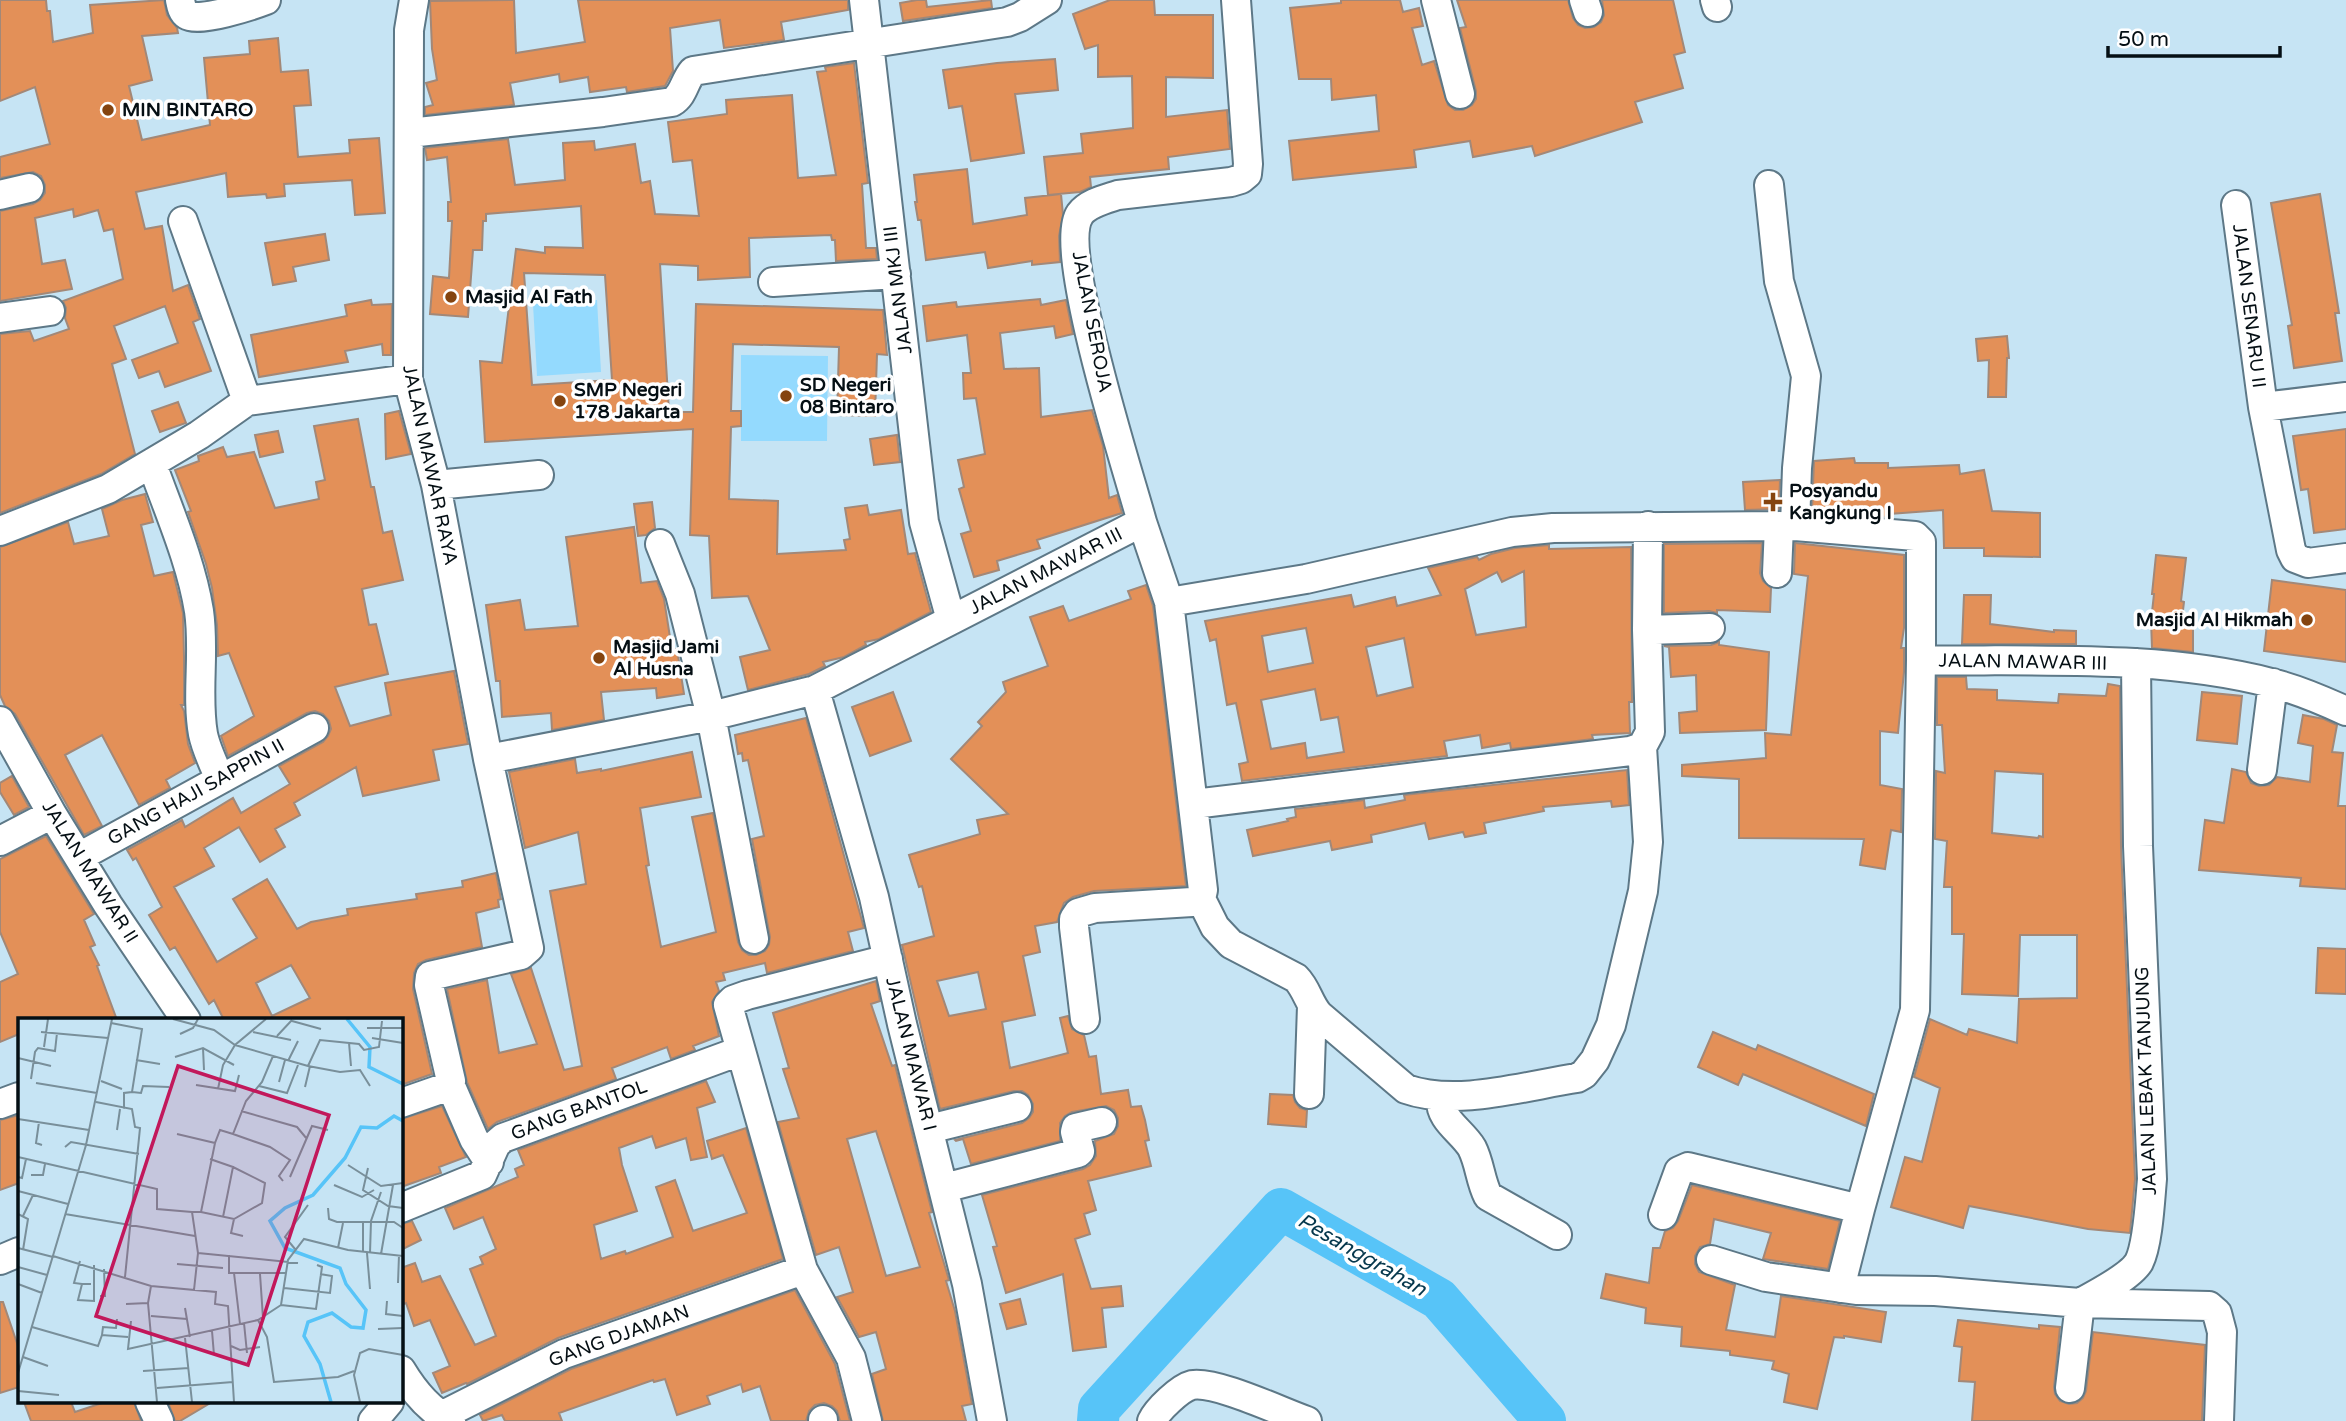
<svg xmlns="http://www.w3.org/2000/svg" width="2346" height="1421" font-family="'Varela Round',sans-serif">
	<rect width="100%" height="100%" fill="#c6e4f4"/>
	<path fill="#94dafe" d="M597,300L601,372L537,376L533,304Z
		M741,355L828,356L827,441H741Z"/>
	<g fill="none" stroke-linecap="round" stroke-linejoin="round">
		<path stroke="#57c4f8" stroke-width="42" d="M1098,1421L1099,1409L1281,1209L1439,1299L1545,1421"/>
	</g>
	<path fill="#e39058" stroke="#a28878" stroke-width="2" fill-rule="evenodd" d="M0,0H46L47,11H50L53,42L93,33L90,5L164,0L167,15L177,28L178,33L142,36L152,80L129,86L142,140L210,125L204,58L250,54L249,41L278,38L281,72L308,70L311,105L294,106L298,157L350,153L349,140L379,138L385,213L355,215L352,180L284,184L285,196L267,198L266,194L228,197L226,173L136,192L145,229L162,226L173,291L188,285L200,319L193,322L211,371L165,387L159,371L139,378L132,360L178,343L165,306L114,326L126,359L112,364L135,454L101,474L0,513V334L30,331L34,341L69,329L65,318L66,308L63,301L123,279L113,229L104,231L98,210L74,217L73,209L35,218L42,264L65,260L72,289L0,301V211L33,204L40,200L45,193V185L41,176L33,172L0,178V157L50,144L35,87L0,101Z
		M514,0L516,53L585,42L578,0H848V10L781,22L784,40L724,48L720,20L670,28L673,71L665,86L627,92L626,87L590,92L588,77L560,82L559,74L510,83L514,105L425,115V107L433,105L426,83L437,80L432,49L430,1Z
		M917,0H926L927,7L991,0L992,8L903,21L900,3Z
		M1110,0H1154L1155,15H1213V78L1166,77V117L1227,110L1230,149L1168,157L1169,169L1090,177L1091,187L1080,192L1048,195L1044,157L1083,153L1081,134L1133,128L1132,76L1098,77V45L1085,49L1073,14Z
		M1341,0H1400L1403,12L1419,8L1423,26L1412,28L1422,65L1434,61L1448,105L1455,110H1463L1472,105L1476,99V91L1460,28L1466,27L1457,0H1568L1573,18L1578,25L1585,28L1594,27L1601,22L1604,15L1602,0H1673L1685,52L1674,55L1683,88L1635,102L1642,122L1535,156L1532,146L1473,157L1470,141L1414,150L1416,167L1293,180L1289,141L1379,131L1376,95L1332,100L1331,79H1299L1290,8L1341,3Z
		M1055,59L1058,90L1015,94L1024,153L971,161L962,106L949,108L943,70L997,63Z
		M854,63L868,183L862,184L866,248H876L877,259L836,261L835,240H832L831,235L749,238L750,277L698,280V266L660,264L669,412H693L696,304L883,310L887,355L877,354L875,416L837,415L839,347L733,344L731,411H741V426L731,427L729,499L778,501L777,554L846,550L844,540L850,539L845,508L867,505L869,515L901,510L908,554L915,553L931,612L879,639L865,642L866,645L844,657L823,662L825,666L809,674L748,690L740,657L770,650L748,596L712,598L709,536L690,535L693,429L485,442L480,361L502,363L516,249L545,253V247L583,248L581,206L486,214V221H483L482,250H473L468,317L430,314L433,276L449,278L452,221H448V202H451L447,157L427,160L425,148L508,139L515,185L565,180L563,143L594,141L595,150L635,144L641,183L650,181L655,214L699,216L692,160L673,162L668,122L727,114L726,100L792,95L798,178L836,175L817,72L826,71L825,67ZM524,273L605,275L612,380L532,385Z
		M967,169L973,224L1027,215L1025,198L1061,194L1063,215L1059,236L1060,262L1032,265V261L988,268L985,252L926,260L921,220H918L915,202H917L914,175Z
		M2320,194L2339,313H2335L2342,361L2294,368L2288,326L2292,325L2271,203Z
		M325,234L329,260L293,267L296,281L273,285L265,243Z
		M1040,299L1041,305L1066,300L1073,334L1056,338L1054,326L1000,333L1004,369L1039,368L1041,417L1092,410L1103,446L1109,498L1117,495L1122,513L1037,540L1040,548L997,561L999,570L974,577L961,534L971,531L959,489L964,487L958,460L985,454L976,398L964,399L963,373H971L967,335L927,341L923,306L956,302L957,307Z
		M371,300L372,305L392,304L391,355H383L382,344L345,351L348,362L259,377L251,335L347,316L345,305Z
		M2007,336L2009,358H2007L2006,397H1988L1989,360L1978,361L1976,339Z
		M178,402L186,423L160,432L152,411Z
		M399,411L411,454L386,459L385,414Z
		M358,419L371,487H374L383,533L392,531L403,580L362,589L369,625L376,624L388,674L335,687L350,726L391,715L385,683L454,671L468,744L433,750L439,780L363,796L356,767L294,803L300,815L275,829L285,847L260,862L239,827L204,848L214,866L174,887L217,962L257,938L233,899L267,879L297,929L311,922L348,915L347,909L417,899L416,894L463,887L462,881L496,873L501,899L498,900L499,907L476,913L482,947L426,960L418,964L414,973L413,989L432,1074L401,1085V1020H224L214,1000L209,1004L175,947L170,950L149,915L162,907L136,858L133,860L127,850L182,820L185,827L233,798L241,813L290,784L279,766L323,742L328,736L331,729L329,721L323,714L315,711L307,713L228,756L221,736L254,716L229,653L218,656L217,625L212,588L206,564L188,512L191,511L175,470L199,461L198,456L223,447L227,457L254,452L275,508L319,499L316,482L325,480L314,426ZM291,965L310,998L272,1016L256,983Z
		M2346,429V529L2314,533L2308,489L2301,490L2293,436Z
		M278,431L283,452L260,457L255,435Z
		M897,435L900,462L874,465L870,439Z
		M1854,458L1855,463H1888V468L1959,465L1960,474L1984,470L1992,511L2040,513V557L1984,556V548H1944L1943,510L1889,514V517L1812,511L1814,461Z
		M1780,480L1779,509L1745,510L1743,482Z
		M145,494L153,522L141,525L154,576L173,572L183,613L184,657V705H181L184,711L188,744L195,763L166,780L170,788L139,805L102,735L65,755L102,826L84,835L15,714L5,706L0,695V547L68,522L74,544L109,536L102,509L122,500Z
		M652,502L655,528L646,535L638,536L634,504Z
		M634,527L641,583L657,581L664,599L672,650L677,649L684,694L657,698L656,688L601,692L604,720L552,730L551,713L502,717L500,681H496L486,605L520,600L525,630L578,626L566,537Z
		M1762,543L1760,573L1763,581L1771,588L1770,612L1717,610V613L1709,611L1664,613V544Z
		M1795,543L1904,555V628L1901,648H1904V672L1898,733L1880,731V785L1902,789L1901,832L1891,830L1885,869L1860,865L1864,839L1739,838V779L1682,776V765L1766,758L1765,733L1791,735L1808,576L1794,574Z
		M1549,545V549L1631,547L1632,702H1629L1630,733L1592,735L1593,739L1511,749L1510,743L1482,748L1480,735L1444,741L1447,756L1242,781L1239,764L1248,762L1236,703L1227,705L1216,639L1210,641L1205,621L1351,595L1354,607L1395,597L1397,606L1441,595L1428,568L1477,557L1479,560L1491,554L1515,548ZM1524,571L1526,627L1476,635L1465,589L1497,572L1502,582ZM1306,628L1313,663L1268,672L1262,636ZM1404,638L1413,687L1377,696L1366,647ZM1315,689L1321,720L1338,717L1344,752L1307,758L1305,743L1271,749L1261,700Z
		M2156,555L2186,558L2181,601L2184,602L2181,627H2193V652L2152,648L2151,621L2154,594H2152Z
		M2272,580L2346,590V662L2264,651Z
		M1146,585L1153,606L1186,886L1094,891L1073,897L1064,903L1057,922L1035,926L1040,952L1023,956L1035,1015L1002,1022L1010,1068L1068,1053L1060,1018L1068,1016L1072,1029L1084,1035L1089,1057L1096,1056L1101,1094L1128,1090L1131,1107L1141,1106L1145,1120L1149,1140L1145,1141L1151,1166L1088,1181L1096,1210L1084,1214L1090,1234L1075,1239L1091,1289L1121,1286L1123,1306L1102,1308L1106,1347L1073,1351L1063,1274L1006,1293L993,1247L997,1246L982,1195L1083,1169L1090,1165L1096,1156L1095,1141L1114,1134L1118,1126V1118L1114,1110L1106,1106L1072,1112L1065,1116L1060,1123V1141L971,1164L963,1139L956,1141L955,1140L1022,1123L1029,1118L1033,1112V1104L1028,1095L1022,1091H1014L940,1109L902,945L934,936L922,886L919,887L909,855L980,834L977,820L1008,814L951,759L982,726L978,722L1006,692L1003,682L1048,666L1030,617L1063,606L1069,621L1131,599L1128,591ZM978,972L986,1009L949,1016L937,981Z
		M1964,595H1991L1990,624L2054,632V630L2076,631V644H1962Z
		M1719,642V645L1769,652L1766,730L1680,733L1679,713L1697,711L1696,675L1671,677L1669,647L1664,646L1711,645Z
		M1937,677H1966L1967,689L1997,690V700L2058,703L2059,694L2106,696L2108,684L2120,686L2121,846L2135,1179L2130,1233L2088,1229L1969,1206L1963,1228L1891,1207L1905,1157L1922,1162L1940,1088L1914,1077L1930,1019L1967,1035L1969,1029L2017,1043L2019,999L2077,998V935H2020L2018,996L1962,994L1964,934H1952V887H1944L1947,841L1935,839L1936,771L1945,773L1942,725H1937ZM1995,771L2043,774V837L2039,836L2038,838L1992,833Z
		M893,692L911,741L870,756L852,707Z
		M2202,692L2242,696L2237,744L2197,740Z
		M2303,715L2324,719L2337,725L2332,752L2343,753L2338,806H2346V889L2300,886L2301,878L2199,870L2205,820L2224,823L2232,769L2246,772L2251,783L2259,786L2269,785L2277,777L2310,782L2313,746L2298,743Z
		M806,718L864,928L848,932L853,951L767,973L765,963L723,973L725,980L716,982L719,991L712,1002L719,1036L693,1046L695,1050L671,1059L667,1047L612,1068L616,1079L497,1122L488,1129L467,1082L447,989L487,980L499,1053L537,1044L511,974L531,968L564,1070L582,1066L550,891L586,884L578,832L525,848L509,772L575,759L577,773L601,769V771L692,752L701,797L640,808L649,865L646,866L661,947L716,932L692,817L713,813L738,942L742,950L749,955H756L765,951L769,945L770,937L752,839L764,836L748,760L743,761L742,753L738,754L735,735Z
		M1627,770L1629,805L1612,807L1611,801L1543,807L1544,811L1484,823L1486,833L1465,837L1463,832L1429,839L1425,823L1371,835L1372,842L1332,850L1330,841L1253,856L1247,830L1288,821L1287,819L1296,817L1295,809L1364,800L1365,808L1405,800L1404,795Z
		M12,776L29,807L14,815L0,792V783Z
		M46,836L94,914L84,920L95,945L90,947L99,965L97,966L117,1020H19V1034L0,1042V982L18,974L0,932V859Z
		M2318,948L2346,949V994L2316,993Z
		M876,981L880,1001L871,1004L892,1066L895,1065L932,1212L929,1213L949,1280L946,1281L955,1311L972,1404L962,1406L966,1421H883L872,1374L886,1369L876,1332L859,1337L837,1297L853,1292L839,1247L816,1255L778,1122L799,1118L783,1069L789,1068L773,1013ZM876,1131L920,1267L886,1276L847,1139Z
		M1713,1032L1756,1050L1758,1045L1874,1094L1866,1126L1743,1074L1738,1085L1698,1067Z
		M706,1081L715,1102L697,1108L707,1157L691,1160L686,1138L656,1148L652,1136L619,1148L622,1165L637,1211L594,1225L601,1259L625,1251L626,1254L673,1237L656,1187L675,1180L693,1231L747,1213L723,1155L712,1159L707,1141L746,1128L783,1259L558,1338L467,1384L466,1383L442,1393L433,1373L450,1366L430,1320L414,1326L406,1303L401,1305V1268L415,1263L422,1282L440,1276L475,1345L496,1336L470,1269L483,1264L480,1257L496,1249L483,1217L454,1229L445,1208L518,1177L515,1169L524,1165L518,1150Z
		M1270,1094L1293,1095L1295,1102L1300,1108L1307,1110L1306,1127L1268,1124Z
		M442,1106L466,1157L439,1167L441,1173L401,1187V1119Z
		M19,1115V1183L0,1190V1120Z
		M1692,1185L1840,1221L1828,1269L1763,1259L1771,1233L1714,1219L1710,1244L1700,1247L1695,1256V1264L1699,1272L1735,1285L1726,1330L1775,1337L1781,1296L1886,1312L1881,1342L1844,1336V1338L1834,1337L1817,1409L1784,1402L1789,1374L1772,1369L1774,1361L1730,1355V1351L1681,1346L1682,1327L1645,1323L1646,1308L1601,1298L1606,1274L1649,1283L1653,1248H1660L1665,1231L1673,1228L1678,1221Z
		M412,1221L421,1240L401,1250V1224Z
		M795,1290L835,1364L850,1421H840L837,1411L832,1406L824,1403L815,1405L809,1411L806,1421H771L760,1386L743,1392L741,1384L707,1396L710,1404L677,1415L665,1379L654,1382L653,1380L559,1413L562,1421H505L502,1415L483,1421L480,1415L571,1369Z
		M1020,1299L1026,1324L1007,1329L1000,1304Z
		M0,1302H3L19,1349V1387L0,1393Z
		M1958,1320L2039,1329V1325L2060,1327L2054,1387L2055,1394L2060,1401L2069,1404L2077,1403L2083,1398L2086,1391L2093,1332L2205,1345L2202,1421H1972L1975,1382L1959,1381L1962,1347L1954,1346Z
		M24,1402H71L75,1412L105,1402H134L141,1421H31Z
		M168,1402H212L180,1421H175Z"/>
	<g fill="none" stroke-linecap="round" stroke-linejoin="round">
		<defs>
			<path id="minor" d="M180,0C181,5 182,12 187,15C199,23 253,5 266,0
				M864,0L924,522L951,620
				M1436,0L1460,94
				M1584,0L1588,12
				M1715,0L1717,7
				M409,133L603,112L672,102C684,95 684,81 693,71L1007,22L1020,17L1047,0
				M1769,185L1779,281L1806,376L1797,468L1795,526
				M0,195L29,188
				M2236,205L2263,407L2291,550L2295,558L2308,563L2346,558
				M183,221L247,401
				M773,282L896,274
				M0,318L50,311
				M2263,407L2346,397
				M152,464C169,512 191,561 199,611C205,652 196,695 203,734C206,749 214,765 220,779
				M436,485L539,475
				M1142,522C1129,474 1056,249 1080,214C1088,203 1106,199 1118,195L1231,182L1241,179L1247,174L1248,164L1236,0
				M0,531L108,489L199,435L247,401L408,379
				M660,544L680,594L711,716L754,939
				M1777,573L1779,526
				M1169,602L1203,890L1201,899L1215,927L1231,944L1296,978C1307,989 1309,1004 1319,1015L1406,1089C1457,1107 1524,1086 1577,1078L1584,1074L1595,1060L1611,1025L1643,891L1648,842L1642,747
				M1647,630L1710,628
				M815,690L874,897L902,1024L967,1284L992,1421
				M0,721L52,814L108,905L186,1020
				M488,759L711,716L815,690L1142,522L1169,602L1306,579L1512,532L1553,528L1795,526L1915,536L1921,542V660C2035,662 2159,654 2271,683C2297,689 2322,700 2346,711
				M2262,770L2273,683
				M1194,804L1630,751L1642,747L1650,732L1647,630L1648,526
				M0,841L52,814
				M79,857L314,728
				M1085,1019L1074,927V919L1078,913L1095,908L1192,902L1201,899
				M450,1084L474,1139L489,1162
				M1309,1094L1312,1006
				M1441,1098C1439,1120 1462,1131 1472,1148C1480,1164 1480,1180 1488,1196L1557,1235
				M401,1103L444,1088L451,1081L429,985L430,976L521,955L529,948L488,759L436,485L408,379L409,30L414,0
				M0,1104L19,1097
				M929,1129L1017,1107
				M944,1188L1078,1153L1080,1151L1075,1132L1076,1128L1102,1122
				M401,1208L482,1175L496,1144L503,1138L740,1051
				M1663,1215L1679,1171L1688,1167L1860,1209L1915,1010L1921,660
				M0,1260L19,1252
				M1711,1260L1766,1277L1856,1290L1935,1291L2080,1303L2209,1306L2217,1313L2222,1332L2219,1421
				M1840,1288L1860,1209
				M2080,1303C2095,1295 2131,1276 2139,1262C2148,1244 2150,1201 2152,1179L2138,846L2136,663
				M401,1370C413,1390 430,1411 451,1421
				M2070,1388L2080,1303
				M150,1402L159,1421
				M441,1416L564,1354L803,1270
				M823,1420V1421
				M373,1421L389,1402
				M867,1421L851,1358L803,1270L728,1005L733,1000L747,995L888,959
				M1152,1421C1157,1410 1180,1388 1192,1385C1217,1381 1281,1412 1307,1421"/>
		</defs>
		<use href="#minor" stroke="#5d7887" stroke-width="32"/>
		<use href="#minor" stroke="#fff" stroke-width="28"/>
	</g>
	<g fill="#85440f" stroke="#fff" stroke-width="2.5">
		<circle cx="108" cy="110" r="7"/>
		<circle cx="451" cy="297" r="7"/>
		<circle cx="786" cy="396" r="7"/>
		<circle cx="560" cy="401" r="7"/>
		<path d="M1769.5 491.5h7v7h7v7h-7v7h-7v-7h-7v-7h7z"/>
		<circle cx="2307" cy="620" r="7"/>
		<circle cx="599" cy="658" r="7"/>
	</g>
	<g text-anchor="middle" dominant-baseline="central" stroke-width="7" stroke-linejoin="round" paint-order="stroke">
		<g font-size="19" font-weight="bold" fill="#050f14" stroke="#fff" text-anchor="start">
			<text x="122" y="110">MIN BINTARO</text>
			<text x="465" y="297">Masjid Al Fath</text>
			<text x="800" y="385">SD Negeri<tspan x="800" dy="22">08 Bintaro</tspan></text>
			<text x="574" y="390">SMP Negeri<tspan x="574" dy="22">178 Jakarta</tspan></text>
			<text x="1789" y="491">Posyandu<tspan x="1789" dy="22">Kangkung I</tspan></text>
			<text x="2293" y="620" text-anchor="end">Masjid Al Hikmah</text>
			<text x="613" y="647">Masjid Jami<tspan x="613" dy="22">Al Husna</tspan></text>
		</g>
		<g font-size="19" fill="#050f14" stroke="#fff">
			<text transform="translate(898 290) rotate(-97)">JALAN MKJ III</text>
			<text transform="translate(2249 306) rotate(83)">JALAN SENARU II</text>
			<text transform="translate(1092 322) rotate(79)">JALAN SEROJA</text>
			<text transform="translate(430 465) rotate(78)">JALAN MAWAR RAYA</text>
			<text transform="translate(1046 571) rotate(-27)">JALAN MAWAR III</text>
			<text transform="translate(2023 662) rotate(1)">JALAN MAWAR III</text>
			<text transform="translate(196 792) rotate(-29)">GANG HAJI SAPPIN II</text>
			<text transform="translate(90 872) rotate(58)">JALAN MAWAR II</text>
			<text transform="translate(911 1054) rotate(76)">JALAN MAWAR I</text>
			<text transform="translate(2146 1081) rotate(-92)">JALAN LEBAK TANJUNG</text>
			<text transform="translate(579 1110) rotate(-20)">GANG BANTOL</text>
			<text transform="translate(619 1336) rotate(-20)">GANG DJAMAN</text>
		</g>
		<g font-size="21" font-style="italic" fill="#06384d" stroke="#fff">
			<text transform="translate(1362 1255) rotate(30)">Pesanggrahan</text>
		</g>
	</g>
	<g transform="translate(18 1018)">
		<rect width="385" height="385" fill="#c6e4f4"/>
		<path fill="none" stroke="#57c4f8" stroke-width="3.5" d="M329,1L352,29L351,49L385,66M313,384L302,346L286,318L290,304L314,295L333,309L345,310L348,292L328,266L322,250L267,230L252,203L267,190L295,177L327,140L343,109L359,110L376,98L385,103"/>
		<path fill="none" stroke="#798f9a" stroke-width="2" d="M155,1L196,12L217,27L290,48L302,22L341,26L346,32L361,29L364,3M274,3L303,11M93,5L124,11L114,74L106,75V91M349,10H384M23,14L90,20M235,14L273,22M162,16L175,10L180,1M259,18L274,2M354,20L385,25M331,25L333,48M26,29L30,1M185,30L186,52M157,39L185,30L216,47M0,40L33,48M118,42L142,46M270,43L280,23M290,48L322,54L342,52L352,68M13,61L17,34L20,30L37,33L39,15M83,63L104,71M261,64L267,42M18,65L79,75M178,67L217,73L221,57M241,68L269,75L280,47M287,69L292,48M200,71L205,47L217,27L248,1M114,74L123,75L125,68L151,69M78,84L114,91L117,109L122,110L107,259M223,93L279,109L289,121M0,101L71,112M21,104L18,125L24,127M99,112L102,91M159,116L197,125M215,116L252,129L272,142L261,158L265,163M47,129L53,124L121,136M0,139L139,171V191L174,194M192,141L215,149L205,199M330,147L363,168L385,165M350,150L345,172L370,188L385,190M13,157H25L27,146M0,159L4,160L8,141M272,159L294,108L310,112M316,167L344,179L356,172M0,173L50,186M310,190L311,201L319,204H376L385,210M183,194L216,201L244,185L247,165L215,149M0,196L10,201L5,232M47,196L177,218M5,198L15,177M216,201L213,215L225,218M345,203V234M0,230L35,239M320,230L325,205M277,231L267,219L290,187M180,235L280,245M349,235L352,271M352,235L353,203L363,174M363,236L375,167M211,237V255H268M35,238L133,268L198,274L197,286L210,288L216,384M62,243L56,265L64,266M159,246L205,250M0,249L29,257M216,255L222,306M242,256L245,300M380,265L381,237M0,266L24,275M73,266H64L60,282L76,283V247M133,268L130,285L139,384M266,270L312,275L314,258L302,256M176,272L180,235L174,194H183L197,125L202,112L215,116L228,83L244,64L255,38M82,278H87L86,251M369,283L368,296L385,298M108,286L130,285M263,287L298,291L304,249L299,247M167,290L172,319M133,298L169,301M240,302L249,319L256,364L320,359L336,353M113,303L110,331L240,302L263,287L270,242L286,221L330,232L385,238M226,305L229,335M14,309L80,328L84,317L110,319M360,311L385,310M194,313L196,337M84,317L85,309L98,310L99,301M167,320L174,384M213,328L222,332L242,329M5,339L30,348M125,353L171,350M0,355L68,127L94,1M139,370L215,364M0,373L41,377M342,384L336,357L342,335L351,331L385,337"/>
		<path fill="#c2185b" fill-opacity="0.15" stroke="#c2185b" stroke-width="3.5" d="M160,48L311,97L230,347L78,298Z"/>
		<rect width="385" height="385" fill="none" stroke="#050f14" stroke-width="3.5"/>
	</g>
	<path d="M2108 46v10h172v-10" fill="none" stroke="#050f14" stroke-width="3.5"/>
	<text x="2118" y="46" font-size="21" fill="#050f14" stroke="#ffffff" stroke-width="5" paint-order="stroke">50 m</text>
</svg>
